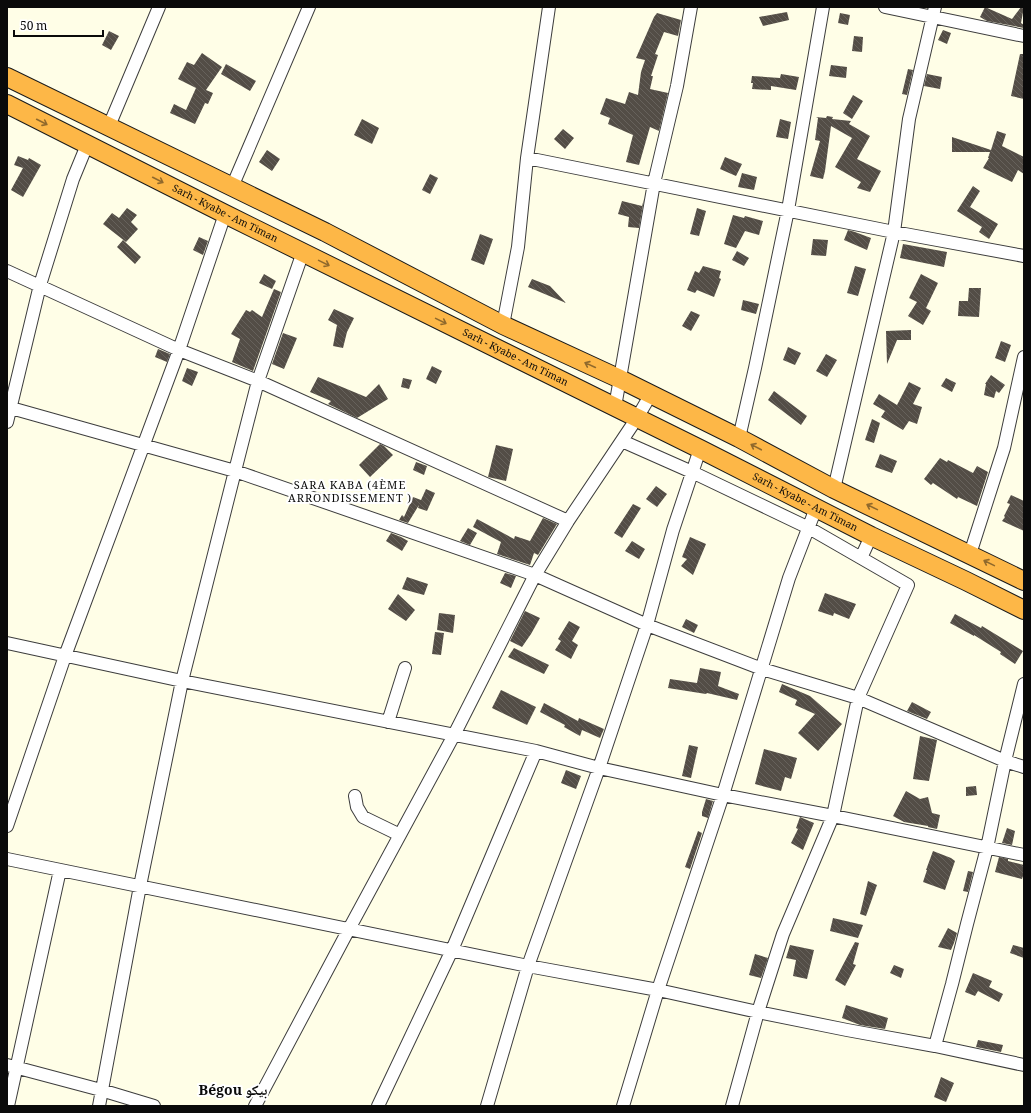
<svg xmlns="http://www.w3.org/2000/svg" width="1031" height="1113" font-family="Georgia,'Noto Naskh Arabic',serif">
	<defs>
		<pattern id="building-back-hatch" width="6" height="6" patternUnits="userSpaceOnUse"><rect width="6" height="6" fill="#534d46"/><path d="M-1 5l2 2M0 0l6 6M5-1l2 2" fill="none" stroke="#67625c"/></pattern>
	</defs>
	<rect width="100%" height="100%" fill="#fffee7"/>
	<path fill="url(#building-back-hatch)" d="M985,7L1012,19L1021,7H1024L1021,23L1024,25V28L987,21L980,17Z
		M787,12L789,20L763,26L759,17Z
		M657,13L681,20L678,36L664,32L655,54L658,55L651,76H653L650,89L668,93L659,131L650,127L639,165L626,162L633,135L608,124L610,118L600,114L606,98L625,104L629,92L638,95L641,72L645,60L636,58L654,17Z
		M840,13L850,15L848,25L838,23Z
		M943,30L951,33L947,44L938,40Z
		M109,31L119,36L111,50L102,45Z
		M854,36L863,37L862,52L852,51Z
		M202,53L222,67L206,90L213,93L208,104L205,103L195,124L170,113L174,104L186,110L196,88L178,79L187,62L194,65Z
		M1020,54H1024V99L1011,96Z
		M226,64L256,81L250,91L221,74Z
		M831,65L847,67L846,78L829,76Z
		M908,69L913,70L907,95L902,94Z
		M781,74L799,77L796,90L771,86V90L752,89L753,83H751L752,76L780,78Z
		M927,74L942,77L940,89L924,86Z
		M853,95L863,101L852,119L843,113Z
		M827,116L833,117L832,119L851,121L849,124L870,136L857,159L881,171L870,192L857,188L861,182L835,167L852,138L831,126L825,171L823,179L810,176L820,141L815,140L818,118L816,117L826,118Z
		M362,119L379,128L372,144L354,135Z
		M780,119L791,122L788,139L776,137Z
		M563,129L574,138L565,149L554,139Z
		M997,131L1006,134L1002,146L1024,157V174L1018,170L1012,182L983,168L989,158H988L990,152H952V137L991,150Z
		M267,150L280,159L272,171L259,162Z
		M18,156L28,160L29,158L41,165L23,197L11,190L23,168L14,165Z
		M725,157L742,164L736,176L720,169Z
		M742,173L757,177L754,190L738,187Z
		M430,174L438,178L430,194L422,190Z
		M973,186L980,191L970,207L998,224L989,239L979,232L982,227L957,211Z
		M644,199L639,228L628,227L629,217L618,214L622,201L642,206Z
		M127,208L137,215L131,222L138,229L126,242L103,224L112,213L119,218Z
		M697,208L706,211L699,236L690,234Z
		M733,215L744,218L745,216L763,221L759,235L745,231L736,248L724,244Z
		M848,230L855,232L871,238L867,250L844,240Z
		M480,234L493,239L484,265L471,260Z
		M199,237L208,241L203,255L193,250Z
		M813,239L828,240L826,256L811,255Z
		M123,240L141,257L135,264L117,247Z
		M903,244L947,252L944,267L900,258Z
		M737,251L749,258L744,266L732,260Z
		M703,266L721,271L719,278L721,279L714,297L697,290L695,293L687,290L695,271L699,273Z
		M855,266L866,269L858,296L847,293Z
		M264,274L276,281L272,289L259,283Z
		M921,274L938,283L926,308L931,311L923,325L908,316L917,302L909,298Z
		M532,279L550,286L566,303L528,287Z
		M969,288H981L979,317L958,316L959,301H968Z
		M274,289L281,292L253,371L232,362L240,339L231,334L246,310L250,312L252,310L262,317Z
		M743,300L759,304L756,314L741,310Z
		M334,309L354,318L347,332L343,348L333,346L337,325L328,320Z
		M691,311L700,315L691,331L682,326Z
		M911,330V340H897L887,364L886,331Z
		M283,333L297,338L284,369L272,364Z
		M1001,341L1011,345L1005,362L995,358Z
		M788,347L801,353L795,365L783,360Z
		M158,349L170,354L167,362L155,357Z
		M826,354L837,360L827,377L816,371Z
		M432,366L442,371L436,384L426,379Z
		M187,368L198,372L192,386L182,381Z
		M991,375L1005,385L999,393L996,391L994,398L984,395L986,384H985Z
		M318,377L366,397L379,384L388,399L357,418L328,404L331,401L310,392Z
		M403,378L412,380L409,389L401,387Z
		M946,378L956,383L952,392L941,386Z
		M909,382L921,388L913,404L922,407L917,424L909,421L903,430L881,417L885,411L873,404L879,394L897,405Z
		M774,391L807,416L801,425L768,400Z
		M872,419L880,423L874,443L865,440Z
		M380,444L384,446L393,455L370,477L359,465Z
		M496,445L513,449L506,481L488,477Z
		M880,454L897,461L892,473L875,467Z
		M940,458L947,462L948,460L973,473L977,466L988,472L977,506L958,497L957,499L933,483L931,485L924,479Z
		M416,462L427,466L424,475L413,470Z
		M656,486L667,494L657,507L646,499Z
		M426,489L435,493L427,511L418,508L419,505L408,523L399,520L402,515L404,517L413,497L421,500Z
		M1011,495L1024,501V531L1002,521L1005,517L1004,516L1010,504L1007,503Z
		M633,504L641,508L622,538L614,533Z
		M543,518L557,524L538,555L534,553L530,565L497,554L501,542L473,527L477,519L514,539L515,536L530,541Z
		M468,528L477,533L470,545L460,541Z
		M391,533L401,537L408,541L402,551L386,541Z
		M690,537L706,544L693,575L681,566L687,559L682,557Z
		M632,541L645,549L639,559L625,551Z
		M505,573L516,576L511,588L500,583Z
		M407,577L428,584L424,595L402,589Z
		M825,593L856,604L849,619L834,613L833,616L818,611Z
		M398,594L415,610L406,621L388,609Z
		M525,611L540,618L531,634L522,647L510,641Z
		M439,613L455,615L453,633L437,630Z
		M955,614L981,628L982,626L1023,651L1015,664L1000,654L1001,652L974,635V636L950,623Z
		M686,619L698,625L694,633L682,627Z
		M569,621L580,627L572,641L578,645L571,659L555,650L561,641L558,639Z
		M435,632L444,633L441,655L432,654Z
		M514,648L549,665L544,674L508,657Z
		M700,668L721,672L718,686L739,694L737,700L707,693L706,694L668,688L670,679L697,683Z
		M782,684L810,696L842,724L818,751L798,733L815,714L795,705L797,700L779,692Z
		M501,690L536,707L527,725L492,708Z
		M912,702L931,712L927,719L907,711Z
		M544,703L578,721L579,718L604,729L600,738L582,730L580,736L564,727L565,725L540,712Z
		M920,736L937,740L929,781L913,779Z
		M689,745L698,747L691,778L682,776Z
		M764,749L797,758L791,779L785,777L781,791L755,784Z
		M566,770L581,776L576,789L561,783Z
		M976,786L977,795L966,796V787Z
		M906,791L920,799L928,797L932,813L940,815L937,829L928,827V826L904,822L893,816Z
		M706,799L713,801L708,818L702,816V812Z
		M800,817L814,823L803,850L791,843L798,829L796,828Z
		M1007,828L1015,831L1012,845L1002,843Z
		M698,831L702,833L690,869L685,867Z
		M933,851L951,858L955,861L945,890L923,882L927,870H926Z
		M999,857L1008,859V861L1024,865V873L1022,879L995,872Z
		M968,871L973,872L968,892L963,891Z
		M868,881L877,885L866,916L860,914Z
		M833,918L863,925L858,938L830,931Z
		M948,928L957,933L954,943L951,950L938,947Z
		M855,942L859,943L853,964L856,965L845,986L835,980Z
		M790,945L814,950L807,979L793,976L796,960L786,958Z
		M1013,945L1024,948V958L1010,953Z
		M755,954L768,958L761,978L749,975Z
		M894,965L904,969L901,978L890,973Z
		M973,973L992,981L989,987L1003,994L999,1002L978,991L975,996L965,992Z
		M846,1005L888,1018L885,1029L860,1025L842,1018Z
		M978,1040L1003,1045L1001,1052L976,1047Z
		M941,1077L954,1083L946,1102L934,1097Z"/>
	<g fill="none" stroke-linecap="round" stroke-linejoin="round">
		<defs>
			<path id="minor" d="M885,7L1024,36
				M109,126L159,7
				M527,158L894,232L1024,256
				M232,187L309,7
				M7,271L179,350L258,381L568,521
				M503,325L518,247L527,158L549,7
				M615,407L654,183L677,86L691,7
				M11,408L235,471L535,575L647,625L762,669L858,698L1005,761L1024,767
				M7,422L40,285L73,179L87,145
				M739,438L755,368L788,210L823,7
				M622,441L692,472L809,528L908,585L858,698L833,816L783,934L758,1012L732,1106
				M834,489L894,232L909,119L935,7
				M970,554L1004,448L1024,357
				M861,558L871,536
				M7,643L182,681L536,751L599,768L723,795L833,816L1024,855
				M388,722L405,668
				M355,796L357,807L363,817L400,835
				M7,826L65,656L179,350L225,214
				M7,859L528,966L658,990L758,1012L847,1030L935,1046L1024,1065
				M935,1046L952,984L967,924L987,848L1005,761L1024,684
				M7,1065L101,1090L154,1106
				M8,1106L60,870
				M99,1106L140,886L182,681L235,471L258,381L303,252
				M255,1106L349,929L454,735L535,575L568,521L637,418L651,394
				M378,1106L452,950L536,751
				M487,1106L528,966L599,768L647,625L673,530L700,449
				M623,1106L658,990L723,795L789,578L816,508"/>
			<g id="highway">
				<path d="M7,77L325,232L503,325L620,379L739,438L834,489L1024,581"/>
				<path id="s1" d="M7,104L225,214L700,449L871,536L966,581L1024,610"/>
			</g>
		</defs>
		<use href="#minor" stroke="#3d3d3d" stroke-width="14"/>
		<use href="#highway" stroke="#1b1b1b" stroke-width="20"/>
		<use href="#minor" stroke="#fff" stroke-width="12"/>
		<use href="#highway" stroke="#fdb747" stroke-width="18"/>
	</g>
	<defs><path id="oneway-shaft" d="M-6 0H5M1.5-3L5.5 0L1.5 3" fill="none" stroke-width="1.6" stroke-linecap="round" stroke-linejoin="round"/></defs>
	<g stroke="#90692c">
		<use href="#oneway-shaft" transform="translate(42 122) rotate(27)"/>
		<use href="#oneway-shaft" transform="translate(158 180) rotate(27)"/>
		<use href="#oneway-shaft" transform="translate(324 263) rotate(26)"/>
		<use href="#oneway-shaft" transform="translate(441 321) rotate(26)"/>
		<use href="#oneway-shaft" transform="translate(590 365) rotate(-155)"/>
		<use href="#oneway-shaft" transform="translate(756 447) rotate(-152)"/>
		<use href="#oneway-shaft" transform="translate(872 507) rotate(-154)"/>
		<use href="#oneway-shaft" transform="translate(989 563) rotate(-154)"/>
	</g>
	<g text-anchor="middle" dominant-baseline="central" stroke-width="4" stroke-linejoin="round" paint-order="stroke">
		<g font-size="10" fill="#0a0a0a" stroke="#fff">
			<text stroke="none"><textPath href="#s1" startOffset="244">Sarh - Kyabe - Am Timan</textPath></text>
			<text stroke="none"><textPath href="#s1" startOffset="568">Sarh - Kyabe - Am Timan</textPath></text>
			<text stroke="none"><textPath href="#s1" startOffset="892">Sarh - Kyabe - Am Timan</textPath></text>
		</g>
		<g font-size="11" letter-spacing="1" fill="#0a0a0a" stroke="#fff">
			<text x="350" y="486">SARA KABA (4ÈME<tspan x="350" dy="13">ARRONDISSEMENT )</tspan></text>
		</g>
		<g font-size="14" font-weight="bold" fill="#0a0a0a" stroke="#fff">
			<text x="233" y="1092">Bégou بيكو</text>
		</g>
	</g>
	<rect width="1031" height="1113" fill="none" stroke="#0a0a0a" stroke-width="16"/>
	<path d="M14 30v6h89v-6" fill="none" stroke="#0a0a0a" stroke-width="2"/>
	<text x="20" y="30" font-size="12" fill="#0a0a0a" stroke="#ffffff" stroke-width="3" paint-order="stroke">50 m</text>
</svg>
